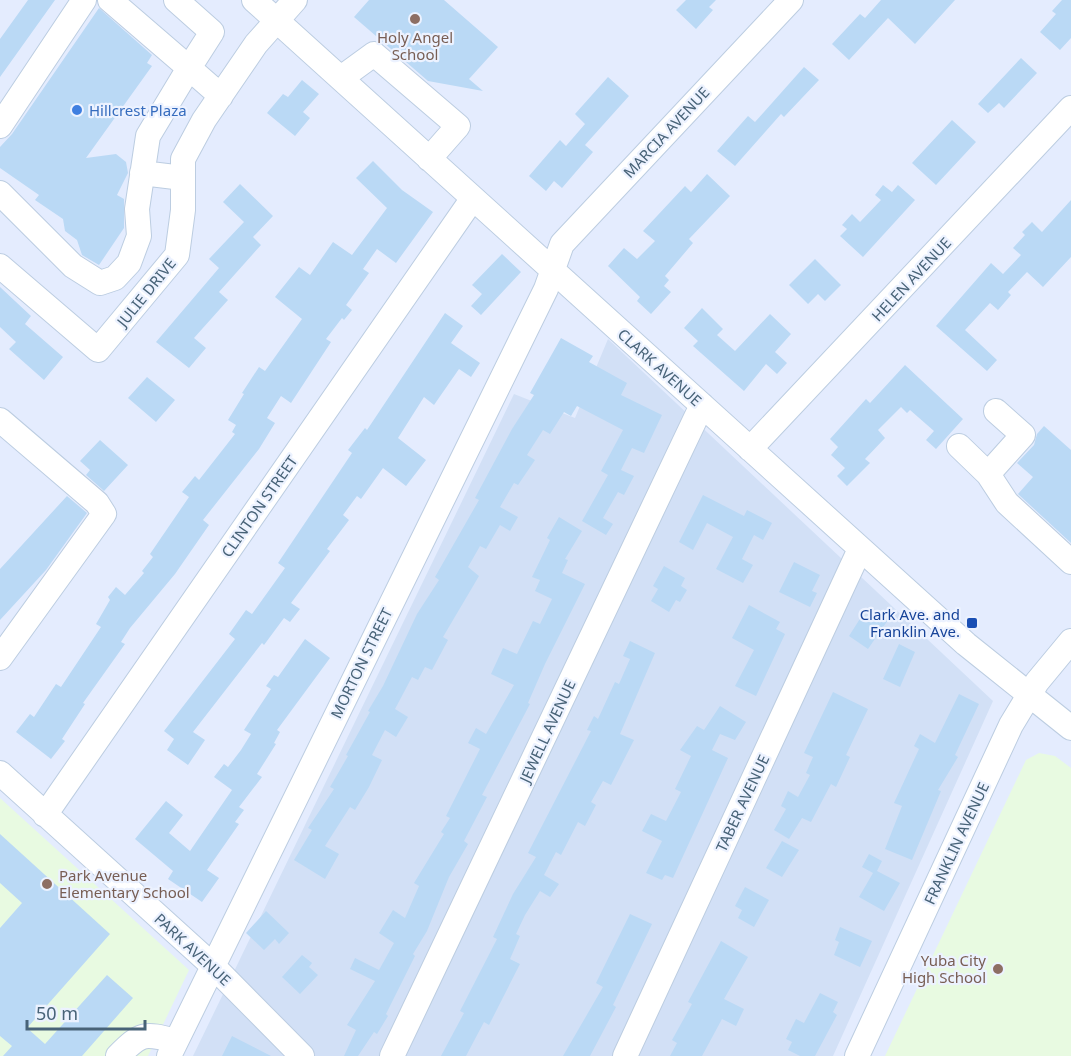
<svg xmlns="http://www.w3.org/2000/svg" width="1071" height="1056" font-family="'Noto Sans',sans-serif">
	<rect width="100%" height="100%" fill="#e4ecfe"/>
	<path fill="#d2e0f6" d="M608,339L993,701L833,1056H193L514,394L575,418Z"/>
	<path fill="#e8fae1" d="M1039,753L1055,756L1071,768V1056H885L1026,760Z
		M0,798L189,970L148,1056H0Z"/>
	<path fill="#bad9f5" d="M28,0H55L0,77V39Z
		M369,0H444L498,47L469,79L483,91L428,81L354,17Z
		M686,0H716L709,7L713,10L696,29L676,10Z
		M881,0H955L915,44L888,18L849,60L832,44L860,14L865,18Z
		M1062,0H1071V38L1060,50L1040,32L1056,14L1052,11Z
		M99,8L152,55L147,63L152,66L86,158L116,154L126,162L128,173L117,195L124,199V228L99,265L82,255L77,240L65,231L63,219L35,200L39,195L0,168V147L12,134Z
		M1021,58L1037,73L1004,108L999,103L988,113L978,104Z
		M804,67L819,80L784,117L781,114L735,166L717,151L748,116L755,122Z
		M608,77L629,96L585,145L593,152L562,188L554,181L546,191L529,176L560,140L566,146L585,124L575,114Z
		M302,80L319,94L303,112L310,118L295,136L267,113L283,94L288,97Z
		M952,120L976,142L936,185L912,163Z
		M373,161L402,190L433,212L396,263L377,249L363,269L369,273L346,305L352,310L344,320L342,318L326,339L331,342L291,403L281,396L267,418L275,423L259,449L203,520L209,525L175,574L130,628L121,642L125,644L83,703L85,704L62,739L65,741L51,759L16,732L30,714L34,717L56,684L61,687L101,627L96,624L110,600L108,597L116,587L125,595L144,573L142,571L153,557L150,554L189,497L182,492L195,476L199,480L235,434L232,432L236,425L228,420L244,394L242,393L259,367L265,371L302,319L275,297L299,267L310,275L333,242L352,255L387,208L356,178Z
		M707,174L730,196L689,239L693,243L665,276L669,280L664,286L671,292L651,314L637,301L640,297L608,266L624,248L637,259L655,241L643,231L685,186L691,192Z
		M240,184L273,216L253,237L261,245L219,292L228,300L194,338L206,348L189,368L156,342L219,268L209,259L244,222L223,202Z
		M883,185L892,192L898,185L915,200L863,257L840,236L847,229L842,225L852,214L860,222L881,200L875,195Z
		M1071,200V257L1043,287L1027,272L1008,292L1011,295L998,310L990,303L965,330L997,360L987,371L936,326L991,263L1003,274L1021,255L1013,248L1025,235L1022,232L1032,222L1042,232Z
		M502,254L521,272L481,315L471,306L482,294L472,285Z
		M815,259L841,285L825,301L818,294L808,304L789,285Z
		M0,287L31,316L25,324L63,357L44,380L9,349L16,342L0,327Z
		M702,308L723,329L717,335L735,351L770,314L791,334L775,352L787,363L777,374L766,364L744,391L693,346L698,341L684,328Z
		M445,313L463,326L451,343L480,363L471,377L459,369L434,405L424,397L398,438L426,460L406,486L383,468L361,499L357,496L343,515L349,520L327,549L330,551L291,603L300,609L290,622L284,618L264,645L262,643L193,732L205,740L188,765L167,750L174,739L164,731L235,639L229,634L246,610L252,614L285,568L278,563L352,453L348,450L365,428L367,430Z
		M561,338L593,356L589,362L627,383L621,395L662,415L644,453L632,448L621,470L634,476L624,495L618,492L603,518L613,524L606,535L582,521L608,475L601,471L623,430L577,406L571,416L564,412L550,434L543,430L527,455L535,460L518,485L514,483L500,507L518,517L510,531L500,525L486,549L480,546L468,567L479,576L443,637L448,640L432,670L425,667L418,680L412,677L395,709L408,717L396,737L385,730L372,755L382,760L369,787L355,810L350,807L325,846L339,854L325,879L294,860L312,830L308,828L334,789L330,787L348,756L346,755L370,712L368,711L383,686L417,614L439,580L435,577L479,500L475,498L512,429L534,395L530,393Z
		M905,365L963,419L936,449L926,440L934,431L910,410L907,413L901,407L878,430L885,438L865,459L870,463L847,486L837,476L845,468L831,455L838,447L830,439L866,399L870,403Z
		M147,377L175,400L156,422L128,398Z
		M1044,426L1071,450V543L1018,494L1033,477L1017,463L1034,445L1037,434Z
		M100,440L128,465L104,491L86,475L90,470L80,461Z
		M703,495L744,516L747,510L772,523L763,540L754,535L742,559L753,565L743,583L716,569L733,537L707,523L693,550L679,542Z
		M67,496L87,513L46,570L0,620V569Z
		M559,517L582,531L565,559L568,560L562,573L585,584L545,664L528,703L530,704L482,795L487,797L464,841L468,844L449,877L427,931L413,954L415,956L386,1014L388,1016L377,1034L374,1032L358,1056H344L356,1030L347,1025L375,981L350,969L355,958L379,970L394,943L379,933L393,910L405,918L419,886L414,883L444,834L441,832L450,818L446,816L480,749L468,743L476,728L486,734L514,685L491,674L503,648L517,654L533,621L540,624L552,599L535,591L540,580L532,577L550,540L547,538Z
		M794,562L820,575L812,591L817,593L810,607L779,592Z
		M664,566L685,578L681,586L687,590L680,602L676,600L669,612L651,601L658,589L653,586Z
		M749,605L780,622L776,629L785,634L756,696L735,686L754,650L732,638Z
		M877,613L888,620L868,649L849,636L863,614L872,620Z
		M305,639L330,658L277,730L280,732L274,743L276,744L257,774L262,777L239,807L244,810L235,822L239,824L207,870L219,878L202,902L168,879L173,871L135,839L166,801L183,815L169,833L190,851L232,790L214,777L224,764L228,767L241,750L251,734L244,730L271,689L266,686L274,675L278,677Z
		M630,641L655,653L620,734L634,740L611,785L603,781L591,802L596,805L585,826L578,822L561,855L556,852L544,875L559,884L550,897L540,891L525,915L516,934L520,936L510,959L520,964L489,1025L484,1022L466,1056H441L464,1013L460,1011L497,939L493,937L513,894L536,857L528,853L591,731L587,730L594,716L598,719L615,682L619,684L630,659L623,656Z
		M899,644L915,652L900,687L883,679Z
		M833,692L868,709L846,755L850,757L836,787L831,784L811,822L802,818L789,839L774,830L786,809L781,806L788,791L798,797L810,775L806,773L813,757L804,753Z
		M959,694L979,704L955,755L958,757L938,790L941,791L912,860L885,849L902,806L894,803L919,749L914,746L920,734L935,743Z
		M720,706L746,722L735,740L720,734L712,750L728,758L673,878L665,875L662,880L646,873L662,841L642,831L651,814L666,821L681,792L675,789L691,756L680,750L697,726L704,730Z
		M0,834L110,934L27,1028L45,1044L107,975L133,998L82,1056H3L12,1046L0,1036V928L22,903L0,883Z
		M782,841L799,850L782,877L766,868Z
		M869,854L882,861L877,871L900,883L884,911L859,897L873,873L862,867Z
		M745,887L769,900L754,927L738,918L742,910L735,906Z
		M266,911L289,933L279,944L275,939L264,950L246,933Z
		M630,914L652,924L613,1005L616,1007L590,1056H563L603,987L596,983Z
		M840,927L872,941L860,967L834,955L839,942L835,940Z
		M721,941L748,957L724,999L744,1009L736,1026L722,1019L702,1056H670L677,1043L672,1040L692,1004L688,1002Z
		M302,955L312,963L309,967L318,975L300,994L282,977Z
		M820,993L838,1002L833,1012L837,1015L815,1056H800L788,1050L792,1042L786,1039L796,1019L804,1023Z
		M232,1036L271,1056H222Z"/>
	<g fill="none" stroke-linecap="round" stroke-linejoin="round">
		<defs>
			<path id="minor" d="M110,0L189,68L212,32L176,0
				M254,0L966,644L1071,728
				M341,78L374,54L458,126L429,159
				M0,126L84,0
				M142,173L183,178
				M0,193L73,266L100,283L115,278L129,263L139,236L137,209L148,136L189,68L221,96
				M0,266L98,350L177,255L183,210V159L204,120L256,44L295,0
				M0,420L97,503L104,514L0,658
				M959,446L988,474L1007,503L1071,562
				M750,449L1071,108
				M988,474L1023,435L996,411
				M0,773L212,965L302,1056
				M45,815L473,198
				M118,1056C142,1032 144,1033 176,1041
				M169,1056L546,289L562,244L791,0
				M392,1056L702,405
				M625,1056L860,549
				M857,1056L1011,725L1037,682L1071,641"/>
		</defs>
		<use href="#minor" stroke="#bccde1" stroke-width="26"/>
		<use href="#minor" stroke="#fff" stroke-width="24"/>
	</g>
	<g fill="#8d6e63" stroke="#ecf2ff" stroke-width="2">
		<circle cx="415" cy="19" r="6"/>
		<circle cx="47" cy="884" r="6"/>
		<circle cx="998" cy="969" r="6"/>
	</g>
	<circle fill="#3f7fe0" stroke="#ecf2ff" stroke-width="2" cx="77" cy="110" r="6"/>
	<rect fill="#1a4fb4" stroke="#ecf2ff" stroke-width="2" x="966" y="617" width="12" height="12" rx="3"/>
	<g text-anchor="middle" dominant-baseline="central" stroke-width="4.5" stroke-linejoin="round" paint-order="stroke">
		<g font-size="15" fill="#785e54" stroke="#ecf2ff">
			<text x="415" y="37">Holy Angel<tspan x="415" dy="17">School</tspan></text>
			<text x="59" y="875" text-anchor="start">Park Avenue<tspan x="59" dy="17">Elementary School</tspan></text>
			<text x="986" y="960" text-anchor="end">Yuba City<tspan x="986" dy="17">High School</tspan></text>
		</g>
		<g font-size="15" fill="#366cbe" stroke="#ecf2ff" text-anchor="start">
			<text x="89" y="110">Hillcrest Plaza</text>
		</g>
		<g font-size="15" fill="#486378" stroke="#ecf2ff">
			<text transform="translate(666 132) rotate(-47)">MARCIA AVENUE</text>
			<text transform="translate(911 279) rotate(-47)">HELEN AVENUE</text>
			<text transform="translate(146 292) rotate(-51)">JULIE DRIVE</text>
			<text transform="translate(660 367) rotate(42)">CLARK AVENUE</text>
			<text transform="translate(259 506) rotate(-55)">CLINTON STREET</text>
			<text transform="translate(361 663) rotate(-64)">MORTON STREET</text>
			<text transform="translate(547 731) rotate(-65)">JEWELL AVENUE</text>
			<text transform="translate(742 803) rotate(-65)">TABER AVENUE</text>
			<text transform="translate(956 843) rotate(-65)">FRANKLIN AVENUE</text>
			<text transform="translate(193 949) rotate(43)">PARK AVENUE</text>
		</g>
		<g font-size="15" fill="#164399" stroke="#ecf2ff" text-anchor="end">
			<text x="960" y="614">Clark Ave. and<tspan x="960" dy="17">Franklin Ave.</tspan></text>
		</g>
	</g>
	<path d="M27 1020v9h118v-9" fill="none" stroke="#486378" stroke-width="3"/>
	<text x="36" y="1020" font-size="18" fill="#486378" stroke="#ecf2ff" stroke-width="4.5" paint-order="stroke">50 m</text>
</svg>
